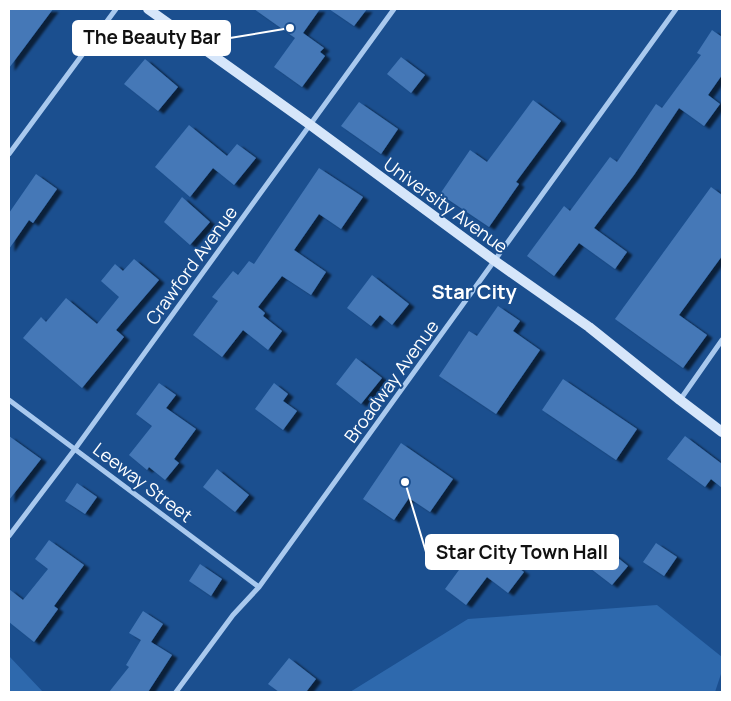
<svg xmlns="http://www.w3.org/2000/svg" width="731" height="701" font-family="Manrope,sans-serif">
	<defs>
		<filter id="shadow"><feDropShadow dx="5.5" dy="3" stdDeviation="1" flood-color="#0009"/></filter>
	</defs>
	<rect width="100%" height="100%" fill="#1b4f8f"/>
	<path fill="#2e69ad" d="M657,605L722,657V671L715,692H350L468,619Z
		M9,656L43,692H9Z"/>
	<path fill="#4478b7" filter="url(#shadow)" d="M9,9H53L9,68Z
		M254,9H320L303,33L324,48L320,52L325,56L302,87L274,67L295,38Z
		M329,9H367L354,26Z
		M712,30L722,37V75L708,95L720,104L704,126L679,108L634,175L594,228L627,252L615,269L579,243L554,276L527,256L564,206L570,211L610,157L617,162L656,104L662,108L701,55L697,53Z
		M401,57L425,75L411,93L387,74Z
		M145,59L178,87L158,111L124,84Z
		M533,100L561,121L516,182L519,184L489,227L440,194L470,150L487,162Z
		M359,102L398,129L381,154L341,126Z
		M189,125L227,156L237,144L256,158L234,185L213,168L190,197L155,167Z
		M319,168L363,197L341,229L319,214L294,250L326,272L311,295L282,276L258,307L265,313L263,316L282,331L268,350L243,330L222,357L193,335L218,301L212,297L233,271L238,275L249,261L254,264Z
		M36,174L57,189L33,223L29,220L9,249V213Z
		M711,187L722,195V256L679,315L707,335L683,368L615,319Z
		M182,197L210,222L190,245L164,222Z
		M134,259L159,280L116,330L124,337L82,388L23,338L41,317L46,322L66,298L97,324L119,297L101,281L115,264L123,271Z
		M372,275L409,304L392,325L380,315L371,326L347,308Z
		M498,306L520,321L513,331L540,350L496,414L439,376L469,331L477,336Z
		M356,358L382,378L361,404L336,384Z
		M563,379L637,429L616,460L542,410Z
		M159,383L176,395L166,408L196,429L174,459L179,463L165,480L149,467L147,470L129,455L152,426L136,414Z
		M274,383L288,394L283,401L297,411L283,430L255,409Z
		M9,436L41,459L9,500Z
		M685,436L722,464V488L711,479L705,487L667,459Z
		M401,443L453,479L430,512L409,498L394,520L363,499Z
		M217,469L249,495L235,512L203,487Z
		M77,483L97,497L85,514L65,501Z
		M49,540L84,565L54,606L58,609L34,642L9,622V589L23,600L48,569L35,559Z
		M481,540L524,572L508,593L487,577L466,605L445,589Z
		M656,543L677,557L664,576L643,562Z
		M602,545L628,566L612,585L586,565Z
		M200,564L222,579L211,596L189,581Z
		M143,611L163,624L151,642L172,655L148,692H109L129,667L126,665L141,640L129,633Z
		M289,658L316,679L306,692H279L268,684Z"/>
	<g fill="none" stroke-linecap="round" stroke-linejoin="round">
		<path stroke="#a9c9ee" stroke-width="5" d="M9,154L116,9
			M9,400L259,587
			M680,400L722,340
			M9,536L75,449L394,9
			M176,692L233,615L259,587L676,9"/>
		<path stroke="#d6e6fa" stroke-width="10" d="M148,9L309,124L495,261L589,327L680,400L722,432"/>
	</g>
	<g text-anchor="middle" dominant-baseline="central" stroke-width="4" stroke-linejoin="round" paint-order="stroke">
		<g font-size="18" fill="#fff" stroke="#1b4f8f">
			<text transform="translate(446 205) rotate(36)">University Avenue</text>
			<text transform="translate(191 265) rotate(-54)">Crawford Avenue</text>
			<text transform="translate(391 381) rotate(-54)">Broadway Avenue</text>
			<text transform="translate(143 482) rotate(37)">Leeway Street</text>
		</g>
		<g font-size="20" font-weight="bold" fill="#fff" stroke="#1b4f8f">
			<text x="474" y="291">Star City</text>
		</g>
	</g>
	<path fill="none" stroke="#fff" stroke-width="2" d="M290 28L230 38M405 482L426 552"/>
	<g fill="#fff" stroke="#1b4f8f" stroke-width="2">
		<circle cx="290" cy="28" r="5"/>
		<circle cx="405" cy="482" r="5"/>
	</g>
	<g fill="#fff" stroke="#fff" stroke-width="2">
		<rect x="73" y="21" width="157" height="34" rx="5"/>
		<rect x="426" y="535" width="192" height="34" rx="5"/>
	</g>
	<g font-size="19" text-anchor="middle" font-weight="bold" fill="#111">
		<text x="152" y="44">The Beauty Bar</text>
		<text x="522" y="559">Star City Town Hall</text>
	</g>
	<rect width="731" height="701" fill="none" stroke="#ffffff" stroke-width="20"/>
</svg>
